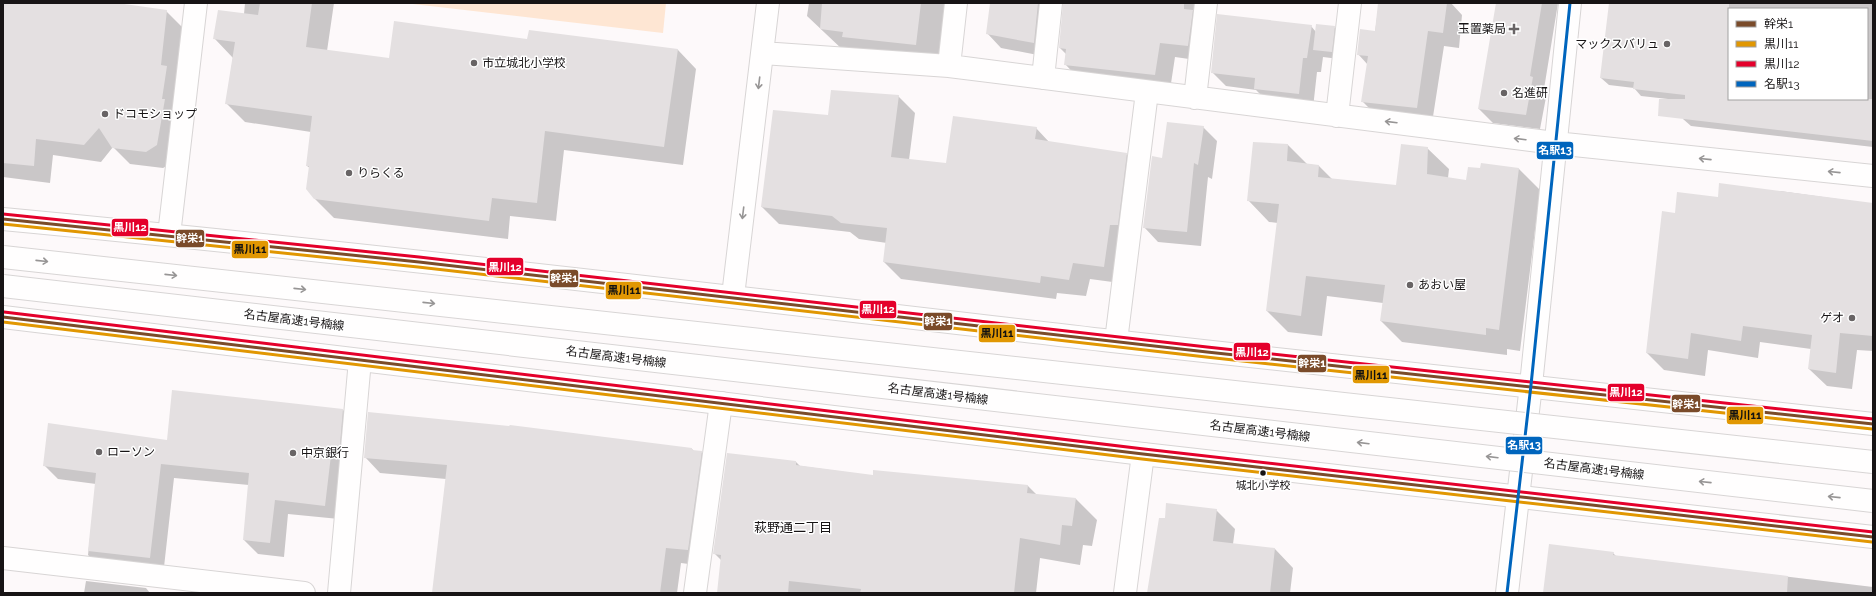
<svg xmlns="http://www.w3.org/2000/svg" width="1876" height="596" font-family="Raleway,'Noto Sans JP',sans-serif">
	<rect width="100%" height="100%" fill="#fdf9fa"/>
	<path fill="#fee6d3" d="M404,3H666L663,33Z"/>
	<path fill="#0003" fill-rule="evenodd" d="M3,3H110L166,11L183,28L174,162L163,168L130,164L113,147L101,162L53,155L50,183L3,177Z
		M245,3H334L327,51L390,59L528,41L678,50L696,69L683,165L564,150L556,221L510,216L508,239L334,218L314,198L310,168L307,166L311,132L245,122L226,103L233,58L215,39L244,14Z
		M809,3H946L939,67L844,51L807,16Z
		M991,3H1052L1048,57L1001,48L987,33Z
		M1064,3H1201L1203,61L1175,57L1170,90L1080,80L1065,64L1066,54L1060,48Z
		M1379,3H1451L1462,15L1459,48L1444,46L1432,123L1378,117L1362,101L1368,65L1358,54L1375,32Z
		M1497,3H1558L1544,89L1547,92L1540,129L1493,123L1479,109Z
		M1610,3H1873V147L1691,126L1683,119L1686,101L1641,96L1634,88L1609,85L1601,78ZM1729,9H1867V99H1729Z
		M1311,26L1316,32L1334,27L1342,35L1339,59L1323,57L1321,72H1317L1313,108L1269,103L1256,90L1226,86L1212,72Z
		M898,96L915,113L909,160L947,165L1036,128L1050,143L1126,154L1143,171L1120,283L1090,279L1086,296L1057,293L1056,299L901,279L884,262L887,243L859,239L850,232L779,224L762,207L829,116Z
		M1203,127L1217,141L1212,179L1208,177L1201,246L1158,242L1144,227Z
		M1254,143L1288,145L1307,164L1319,166L1332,179L1397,187L1427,148L1449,169L1448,178L1467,181L1519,169L1540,190L1520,351L1507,349V355L1402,342L1381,321L1383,303L1327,296L1322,336L1288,332L1267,311L1278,223L1269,222L1248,200Z
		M1780,191L1873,204V351L1857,350L1852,389L1827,386L1809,369L1811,349L1760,342L1758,358L1708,350L1705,376L1664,370L1647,353L1676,214L1718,198L1780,193Z
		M343,410L357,424L339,519L288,514L284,557L258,554L244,540L249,485L174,478L163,576L102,569L88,555L96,484L58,479L44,465L168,441Z
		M692,449L694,451L701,452L717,467L704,566L681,563L677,593H433L446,479L380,473L365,457Z
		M796,462L800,466L874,476L1028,486L1037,495L1076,499L1097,520L1092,546L1083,545L1080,565L1040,558L1036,593H718L722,561L714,553Z
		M1216,510L1235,529L1233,544L1275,549L1293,568L1290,593H1148Z
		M1613,553L1616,556L1873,587V593H1544Z
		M86,581L146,588L150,593H84Z"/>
	<path fill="#e4e0e1" d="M3,3H117L167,10L161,65L167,66L162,99H165L157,145L146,152L112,148L99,128L84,145L36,139L34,166L3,163Z
		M260,3H312L306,47L389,58L394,21L527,39L529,30L678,49L664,147L545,131L537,203L492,198L489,221L314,199L306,189L309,166H306L312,116L225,104L235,42L213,39L218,10L258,15Z
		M822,3H921L916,45L842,37L843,32L820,29Z
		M990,3H1038L1034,43L986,34Z
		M1063,3H1184V9L1193,10L1188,46L1160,43L1155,75L1064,65L1066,49L1059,48Z
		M1378,3H1447L1443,33L1428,31L1417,108L1361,102L1368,56L1357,55L1360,29L1375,31Z
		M1496,3H1542L1530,76L1533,77L1526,115L1478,109Z
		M1609,3H1729V99H1873V141L1658,116L1659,99H1685V95L1633,89L1634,82L1600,78Z
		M1217,14L1312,25L1307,58H1303L1299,94L1254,89L1255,78L1211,73Z
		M1316,24L1335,26L1332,52L1313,50Z
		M831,90L899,95L891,157L946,163L953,116L1037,127L1035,139L1127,153L1118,225H1110L1104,267L1073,263L1069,280L1041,276L1040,283L883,262L887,228L841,223L832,216L761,207L773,110L828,115Z
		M1167,122L1204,126L1198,165L1194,163L1187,232L1143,228L1152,156L1162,158Z
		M1253,142L1288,144L1287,161L1319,165L1318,177L1396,185L1401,144L1428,147L1427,174L1466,180L1468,167L1480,168L1481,163L1519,168L1499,330L1486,328V335L1380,321L1385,285L1306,276L1301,316L1266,311L1279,204L1247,201Z
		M1719,183L1873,203V336L1840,333L1836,373L1808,369L1812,335L1743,326L1741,341L1691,333L1688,359L1646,353L1662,211L1675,213L1677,192L1718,197Z
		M172,390L343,409L339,456L331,455L325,506L275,500L270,543L243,540L249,473L161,464L150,558L88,551L96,473L43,466L48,423L167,440Z
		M368,412L509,426L510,425L692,448V450L702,451L688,550L666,548L660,593H432L447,465L364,458Z
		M727,453L796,461V465L873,475V470L1028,485L1027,493L1076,498L1072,526L1062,525L1060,545L1020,538L1014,593H860L861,589L789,581L788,593H717L721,555L713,554Z
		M1166,503L1217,509L1213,541L1275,548L1270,593H1147L1159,518H1165Z
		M1549,544L1614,552L1613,555L1788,576L1787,593H1543Z"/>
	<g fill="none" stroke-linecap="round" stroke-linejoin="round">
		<defs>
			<path id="minor" d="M762,53L949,66L1555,143L1873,176
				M949,66L956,3
				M1043,78L1051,3
				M1195,98L1206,3
				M1337,116L1350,3
				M169,235L196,3
				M733,296L768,3
				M1116,341L1147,92
				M3,558L304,593
				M339,593L360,360
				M695,593L721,403
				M1125,593L1143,454
				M1507,593L1531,385L1570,3"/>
			<path id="highway" d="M3,219C373,254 742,298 1112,341C1365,370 1619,395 1873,424
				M3,317L1143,454L1873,537"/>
		</defs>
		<use href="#minor" stroke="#d8d5d5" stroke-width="24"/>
		<use href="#highway" stroke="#d8d5d5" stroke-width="24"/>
		<use href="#minor" stroke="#fffefe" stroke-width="22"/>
		<use href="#highway" stroke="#fffefe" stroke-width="22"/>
		<defs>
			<path id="highway-bridge" d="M3,257L1873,462
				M3,286L1873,501"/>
		</defs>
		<use href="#highway-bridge" stroke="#d8d5d5" stroke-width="24" stroke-linecap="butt"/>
		<use href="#highway-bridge" stroke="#fffefe" stroke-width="22"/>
		<defs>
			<path id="bus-1" d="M3,219L419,262L1207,352L1873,424
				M3,317L1143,454L1873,537"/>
			<path id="bus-2" d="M3,224L418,267L1206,357L1872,429
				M3,322L1142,459L1872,542"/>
			<path id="bus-3" d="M3,214L419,257L1207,347L1873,419
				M4,312L1144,449L1873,532"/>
			<path id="bus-4" d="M1507,593L1531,385L1570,3"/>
		</defs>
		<use href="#bus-1" stroke="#fff" stroke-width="6"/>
		<use href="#bus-2" stroke="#fff" stroke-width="6"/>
		<use href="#bus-3" stroke="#fff" stroke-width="6"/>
		<use href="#bus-4" stroke="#fff" stroke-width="6"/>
		<use href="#bus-1" stroke="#7a4b2a" stroke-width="3"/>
		<use href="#bus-2" stroke="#e19702" stroke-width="3"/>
		<use href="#bus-3" stroke="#e4002b" stroke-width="3"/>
		<use href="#bus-4" stroke="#0065bd" stroke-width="3"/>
	</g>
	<defs><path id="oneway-shaft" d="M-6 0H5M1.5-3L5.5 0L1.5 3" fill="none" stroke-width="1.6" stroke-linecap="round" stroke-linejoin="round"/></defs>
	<g stroke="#979595">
		<use href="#oneway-shaft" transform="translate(759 83) rotate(97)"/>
		<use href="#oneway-shaft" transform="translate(1391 122) rotate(-173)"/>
		<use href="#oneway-shaft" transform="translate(1520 139) rotate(-173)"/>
		<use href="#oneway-shaft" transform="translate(1705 159) rotate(-174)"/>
		<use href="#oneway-shaft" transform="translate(1834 172) rotate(-174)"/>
		<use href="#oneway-shaft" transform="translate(743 213) rotate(97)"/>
		<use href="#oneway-shaft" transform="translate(42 261) rotate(6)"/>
		<use href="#oneway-shaft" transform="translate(171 275) rotate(6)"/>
		<use href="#oneway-shaft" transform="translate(300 289) rotate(6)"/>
		<use href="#oneway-shaft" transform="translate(429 303) rotate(6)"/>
		<use href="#oneway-shaft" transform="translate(1363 443) rotate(-173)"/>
		<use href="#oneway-shaft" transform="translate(1492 457) rotate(-173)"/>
		<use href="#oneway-shaft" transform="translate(1705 482) rotate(-174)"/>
		<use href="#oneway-shaft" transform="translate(1834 497) rotate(-174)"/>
	</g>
	<g fill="#686465" stroke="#fff" stroke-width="1.5">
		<path d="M1512 23h4v4h4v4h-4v4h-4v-4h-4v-4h4z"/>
		<circle cx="1667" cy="44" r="4"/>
		<circle cx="474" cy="63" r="4"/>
		<circle cx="1504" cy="93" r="4"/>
		<circle cx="105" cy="114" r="4"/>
		<circle cx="349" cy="173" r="4"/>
		<circle cx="1410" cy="285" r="4"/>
		<circle cx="1852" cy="318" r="4"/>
		<circle cx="99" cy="452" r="4"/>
		<circle cx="293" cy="453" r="4"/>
	</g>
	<circle fill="#171415" stroke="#fff" stroke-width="1.5" cx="1263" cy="473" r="3.5"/>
	<g text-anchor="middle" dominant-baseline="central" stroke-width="3" stroke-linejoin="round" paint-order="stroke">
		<g font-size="11" fill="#171415" stroke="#fff">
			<text x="1263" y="485">城北小学校</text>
		</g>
		<g font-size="12" fill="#171415" stroke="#fff" text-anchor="start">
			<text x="1506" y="29" text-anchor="end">玉置薬局</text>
			<text x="1659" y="44" text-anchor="end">マックスバリュ</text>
			<text x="482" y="63">市立城北小学校</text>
			<text x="1512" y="93">名進研</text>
			<text x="113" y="114">ドコモショップ</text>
			<text x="357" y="173">りらくる</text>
			<text x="1418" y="285">あおい屋</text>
			<text x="1844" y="318" text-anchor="end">ゲオ</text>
			<text x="107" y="452">ローソン</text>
			<text x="301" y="453">中京銀行</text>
		</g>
		<g font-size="12" fill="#171415" stroke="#fff">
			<text transform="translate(294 320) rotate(7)">名古屋高速1号楠線</text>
			<text transform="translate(616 357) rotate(7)">名古屋高速1号楠線</text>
			<text transform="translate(938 394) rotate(7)">名古屋高速1号楠線</text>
			<text transform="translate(1260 431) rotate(7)">名古屋高速1号楠線</text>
			<text transform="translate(1594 469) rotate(7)">名古屋高速1号楠線</text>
		</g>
		<g font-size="13" fill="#171415" stroke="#fff">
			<text x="793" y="527">萩野通二丁目</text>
		</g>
	</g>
	<g stroke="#fff" stroke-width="1.5">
		<rect x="1536" y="141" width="38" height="19" rx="4" fill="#0065bd"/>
		<rect x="111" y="218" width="38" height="19" rx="4" fill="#e4002b"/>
		<rect x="175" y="229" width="30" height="19" rx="4" fill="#7a4b2a"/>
		<rect x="231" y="240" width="38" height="19" rx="4" fill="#e19702"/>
		<rect x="486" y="257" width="38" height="19" rx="4" fill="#e4002b"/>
		<rect x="549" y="269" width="30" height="19" rx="4" fill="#7a4b2a"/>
		<rect x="605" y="281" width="37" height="19" rx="4" fill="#e19702"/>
		<rect x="859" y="300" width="38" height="19" rx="4" fill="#e4002b"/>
		<rect x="923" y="312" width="30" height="19" rx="4" fill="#7a4b2a"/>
		<rect x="978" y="324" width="38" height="19" rx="4" fill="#e19702"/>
		<rect x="1233" y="342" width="38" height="19" rx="4" fill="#e4002b"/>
		<rect x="1297" y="354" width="30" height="19" rx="4" fill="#7a4b2a"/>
		<rect x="1352" y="365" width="38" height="19" rx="4" fill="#e19702"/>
		<rect x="1607" y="383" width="38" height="19" rx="4" fill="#e4002b"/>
		<rect x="1671" y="394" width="30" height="19" rx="4" fill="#7a4b2a"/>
		<rect x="1726" y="406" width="38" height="19" rx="4" fill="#e19702"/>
		<rect x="1505" y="436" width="38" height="19" rx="4" fill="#0065bd"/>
	</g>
	<g font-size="11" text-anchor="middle" font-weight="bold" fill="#fff">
		<text x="1555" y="154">名駅13</text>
		<text x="130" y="231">黒川12</text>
		<text x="190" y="242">幹栄1</text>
		<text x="505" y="271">黒川12</text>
		<text x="564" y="282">幹栄1</text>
		<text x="878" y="313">黒川12</text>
		<text x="938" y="325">幹栄1</text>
		<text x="1252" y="356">黒川12</text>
		<text x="1312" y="367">幹栄1</text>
		<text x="1626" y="396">黒川12</text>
		<text x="1686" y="408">幹栄1</text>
		<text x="1524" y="449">名駅13</text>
	</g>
	<g font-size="11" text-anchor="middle" font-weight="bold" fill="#111">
		<text x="250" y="253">黒川11</text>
		<text x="624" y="294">黒川11</text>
		<text x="997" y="337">黒川11</text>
		<text x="1371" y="379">黒川11</text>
		<text x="1745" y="419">黒川11</text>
	</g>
	<rect width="1876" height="596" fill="none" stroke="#171415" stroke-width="8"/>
	<rect x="1728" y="8" width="140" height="92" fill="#ffffff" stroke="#a2a1a1"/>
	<rect x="1736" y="21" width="20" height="6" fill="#7a4b2a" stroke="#a2a1a1"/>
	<text x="1764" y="28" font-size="12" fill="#171415">幹栄1</text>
	<rect x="1736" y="41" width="20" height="6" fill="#e19702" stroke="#a2a1a1"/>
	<text x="1764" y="48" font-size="12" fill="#171415">黒川11</text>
	<rect x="1736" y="61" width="20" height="6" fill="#e4002b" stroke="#a2a1a1"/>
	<text x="1764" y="68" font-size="12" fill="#171415">黒川12</text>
	<rect x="1736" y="81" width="20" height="6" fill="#0065bd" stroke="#a2a1a1"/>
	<text x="1764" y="88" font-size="12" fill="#171415">名駅13</text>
</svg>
